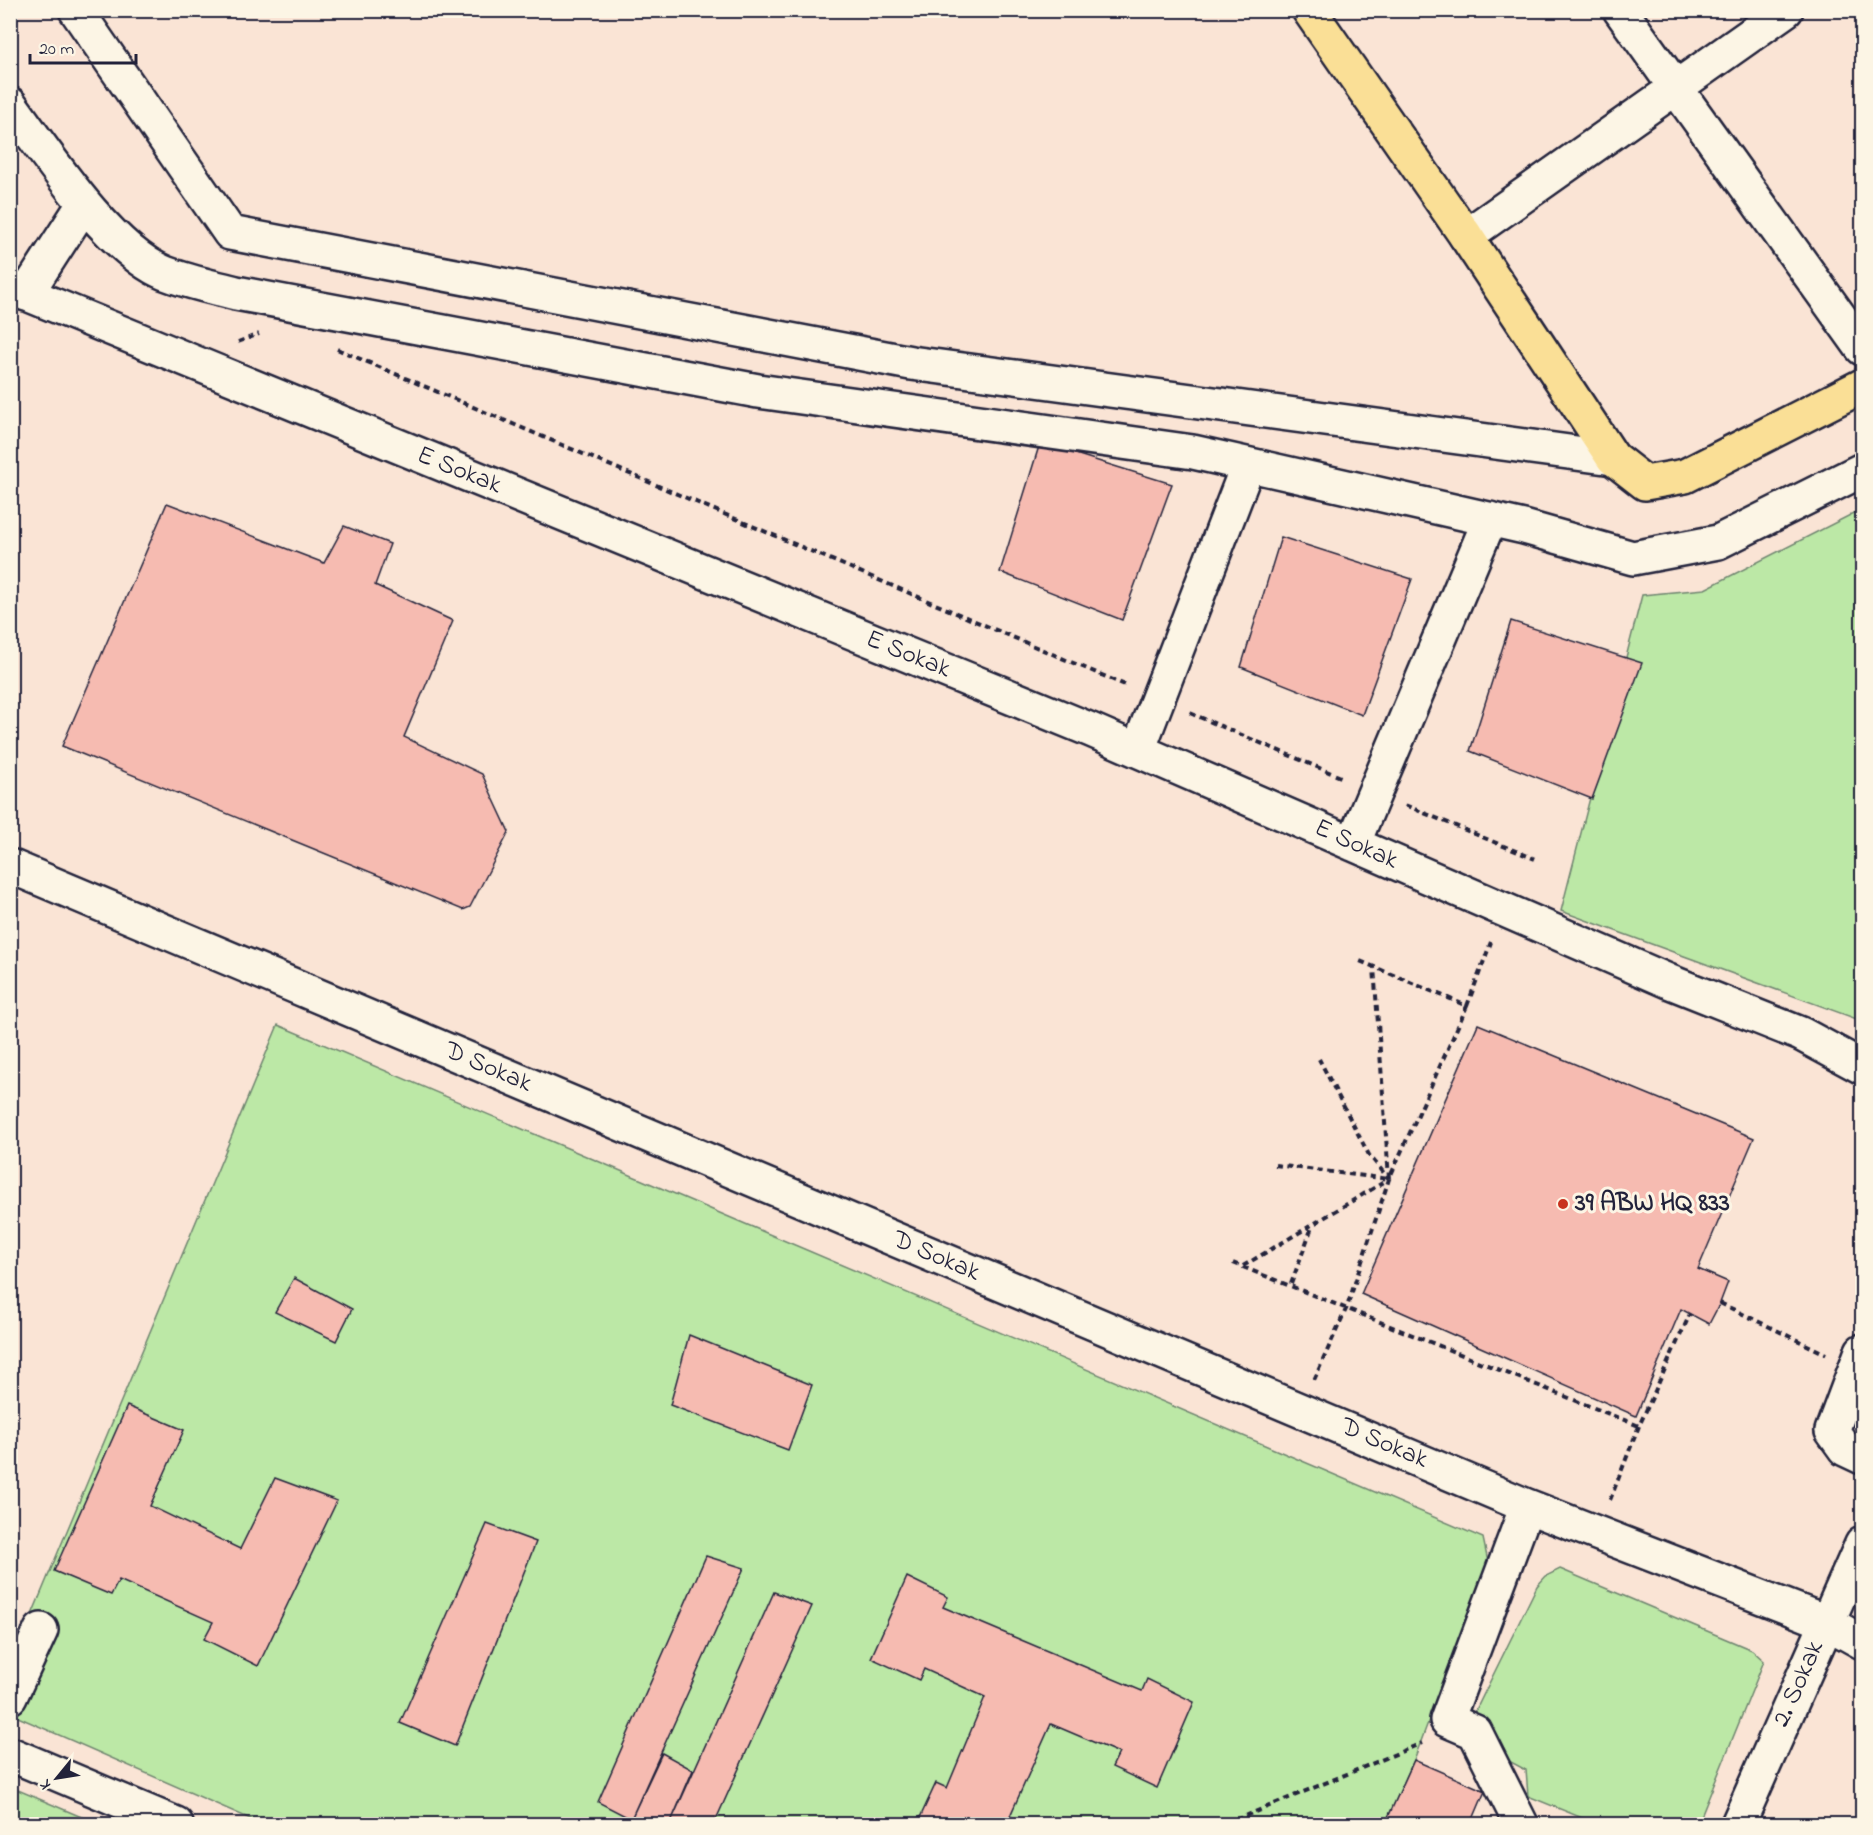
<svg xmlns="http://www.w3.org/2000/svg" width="1873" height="1835" font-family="'Indie Flower',sans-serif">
	<rect width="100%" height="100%" fill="#fae4d5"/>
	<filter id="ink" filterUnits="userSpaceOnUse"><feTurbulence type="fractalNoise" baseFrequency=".0167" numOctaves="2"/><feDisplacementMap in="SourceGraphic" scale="12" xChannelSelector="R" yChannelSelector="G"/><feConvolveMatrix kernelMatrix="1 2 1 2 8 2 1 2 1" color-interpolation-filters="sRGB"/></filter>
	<g filter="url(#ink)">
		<path fill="#bce8a6" stroke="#6f8570" stroke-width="1.5" d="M1862,509V1021L1561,911L1642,595L1705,589Z
			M278,1025L1483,1538L1488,1562L1414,1760L1385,1824H262L11,1714V1665Z
			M1560,1569L1752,1650L1764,1661L1698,1824H1597L1528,1796L1526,1770L1507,1760L1474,1714L1537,1586L1546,1576Z
			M10,1787H11L98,1824H11Z"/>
		<path fill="#f6bbb1" stroke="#22223b" stroke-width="1.5" d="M1040,443L1172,484L1122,620L1000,572Z
			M167,503L324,563L344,526L390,544L375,585L453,621L404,737L482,774L509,832L470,907L463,910L62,746Z
			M1281,537L1412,579L1362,715L1241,667Z
			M1511,621L1642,663L1592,799L1470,751Z
			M1478,1024L1754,1138L1698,1269L1728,1282L1720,1303L1709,1324L1681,1309L1636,1416L1361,1294Z
			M294,1278L352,1309L336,1341L275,1312Z
			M689,1335L812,1385L788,1450L670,1405Z
			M127,1406L184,1430L150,1506L240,1549L275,1478L337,1501L258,1666L204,1639L213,1622L119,1580L111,1595L54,1571Z
			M487,1524L536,1542L455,1746L400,1723Z
			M706,1556L744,1568L631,1819L598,1802Z
			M907,1577L948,1597L943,1607L1142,1691L1147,1679L1194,1702L1157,1788L1112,1767L1119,1753L1051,1724L1010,1816L1020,1822L1019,1824H924L918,1822L936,1783L947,1788L985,1697L924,1669L919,1680L871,1658Z
			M774,1592L812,1606L714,1824H670Z
			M662,1753L693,1770L670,1824H641L631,1819Z
			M1414,1760L1485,1791L1471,1824H1385Z"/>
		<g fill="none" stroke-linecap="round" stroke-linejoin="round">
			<defs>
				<path id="minor" d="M76,10L230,233L911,363L1613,458
					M1620,10L1862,348
					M10,104C46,153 109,250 165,273C188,282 213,287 236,293L758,391L1193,452L1524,527L1633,558L1718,542L1862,470
					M1466,236L1786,10
					M10,287L1091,730L1668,981L1801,1034L1862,1067
					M26,294L84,204
					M1138,750L1248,465
					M1353,844L1490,519
					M10,866L1527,1506L1826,1622L1862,1642
					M1862,1351L1832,1431L1845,1449L1862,1457
					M10,1697L41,1630
					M10,1754L176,1824
					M1521,1824L1475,1732L1447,1720L1527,1506
					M1738,1824L1862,1544"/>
				<path id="major" d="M1309,10L1466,236L1613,458L1645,483L1685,476L1862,386"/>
			</defs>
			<use href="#minor" stroke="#22223b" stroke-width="38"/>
			<use href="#major" stroke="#22223b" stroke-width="38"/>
			<path stroke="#22223b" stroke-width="4" stroke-dasharray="6 4.5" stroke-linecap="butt" d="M238,342L259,334
				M337,349L1125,685
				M1190,713L1343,778
				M1405,805L1535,859
				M1467,1006L1491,942
				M1275,1165L1389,1179L1374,967
				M1233,1263L1639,1426
				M1243,1266L1389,1179L1369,1155L1319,1059
				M1291,1284L1312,1227
				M1720,1303L1826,1354
				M1314,1380L1347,1307L1389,1179L1467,1006L1360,961
				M1610,1500L1639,1426L1690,1314
				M1226,1824L1422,1743"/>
			<use href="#minor" stroke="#fcf5e5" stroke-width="33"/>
			<use href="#major" stroke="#fadf96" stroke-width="33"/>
		</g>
	</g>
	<circle fill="#c8321e" stroke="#fcf5e5" stroke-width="2" cx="1563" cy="1204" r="6"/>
	<g text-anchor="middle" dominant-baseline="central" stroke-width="6" stroke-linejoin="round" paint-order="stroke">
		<g font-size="26" fill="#22223b" stroke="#fcf5e5">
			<text transform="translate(459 471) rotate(22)">E Sokak</text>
			<text transform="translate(908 655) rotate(22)">E Sokak</text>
			<text transform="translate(1356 845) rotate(24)">E Sokak</text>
			<text transform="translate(488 1068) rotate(23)">D Sokak</text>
			<text transform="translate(936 1257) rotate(23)">D Sokak</text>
			<text transform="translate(1384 1444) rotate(23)">D Sokak</text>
			<text transform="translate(1799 1684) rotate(-66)">2. Sokak</text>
		</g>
		<g font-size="26" font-weight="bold" fill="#22223b" stroke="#fcf5e5" text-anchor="start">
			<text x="1575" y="1204">39 ABW HQ 833</text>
		</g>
	</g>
	<rect width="1873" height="1835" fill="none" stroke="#fcf5e5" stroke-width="36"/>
	<rect x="18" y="18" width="1837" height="1799" fill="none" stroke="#22223b" stroke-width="2" filter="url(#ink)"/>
	<g transform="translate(57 1778) rotate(240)" stroke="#fcf5e5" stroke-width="4.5" paint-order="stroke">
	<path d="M0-4.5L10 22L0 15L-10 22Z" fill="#22223b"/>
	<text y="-9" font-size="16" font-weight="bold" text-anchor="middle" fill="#22223b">K</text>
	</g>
	<path d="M30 54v9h106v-9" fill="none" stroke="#22223b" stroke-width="3"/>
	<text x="39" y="54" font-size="18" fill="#22223b" stroke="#fcf5e5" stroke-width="4.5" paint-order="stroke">20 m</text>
</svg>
